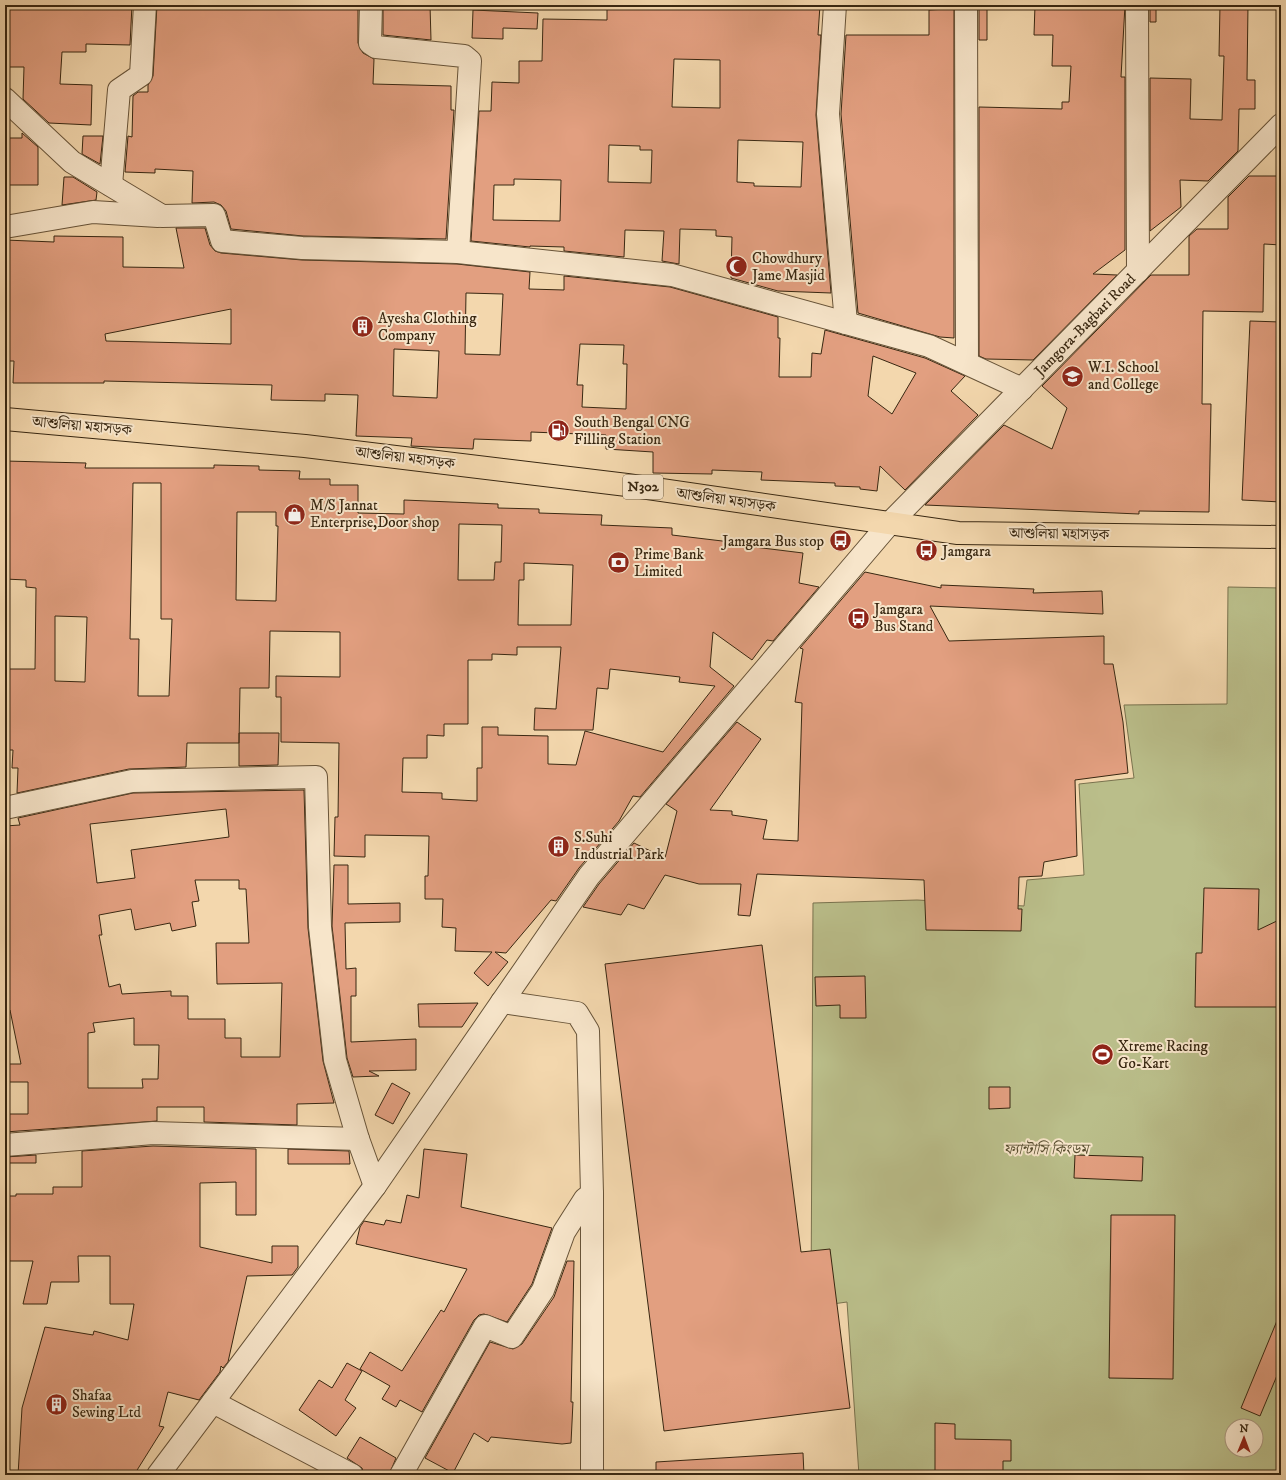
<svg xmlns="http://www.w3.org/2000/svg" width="1286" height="1480" font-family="'IM FELL DW Pica','Noto Serif Bengali',serif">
	<rect width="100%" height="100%" fill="#f3d7ad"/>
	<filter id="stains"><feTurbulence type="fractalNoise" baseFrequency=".005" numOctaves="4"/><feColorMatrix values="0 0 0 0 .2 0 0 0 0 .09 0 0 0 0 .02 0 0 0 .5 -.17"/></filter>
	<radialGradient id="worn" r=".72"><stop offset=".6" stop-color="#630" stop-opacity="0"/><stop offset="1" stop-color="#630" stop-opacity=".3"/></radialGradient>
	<path fill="#babe8a" stroke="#79724e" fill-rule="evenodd" d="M1228,587L1281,588V1475H859L847,1302L811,1307L813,903L917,900L1024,906L1027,880L1084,875L1079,784L1134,778L1124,705L1227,704ZM1232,1426H1256V1450H1232Z"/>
	<path fill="#e29f80" stroke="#382711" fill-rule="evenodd" d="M5,5H132L130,45L86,44V52H62L60,84L92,85L91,125L49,123L23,99L24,67H5Z
		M157,5H358V43L363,53L374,59L373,84L451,86V110H454L446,239L303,236L231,229L226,211L221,205L214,202L192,203L193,171L155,169V173L125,172L128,136L132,137L133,96L138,92H148V85L153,76Z
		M383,5H430L431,40L383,35Z
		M607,5H820L818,35H821L816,115L831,293L778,291L731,278L732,237L716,236V230L680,229L679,264L662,261L664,231L625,230L624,257L564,251V247L530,246V247L471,241L479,111H491L492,82L519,83V61H542L543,19L607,20ZM674,59L720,60V108L672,107ZM738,140L803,142L801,187L754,186V183L737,182ZM609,145L640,146V150H652L651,183L608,182ZM514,179L561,180L560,221L493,220L494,185H514Z
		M1035,5H1125L1121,77H1125V250L1093,274L1117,275L1033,360L986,359L979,356V107L1062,109V102H1069L1071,66H1052L1053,35H1034Z
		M1150,5H1156V22H1150Z
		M1220,5H1248L1247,80H1255V109H1239L1238,151L1208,181L1180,180L1181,207L1150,231V78L1191,79L1190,119L1222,120L1224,56H1219Z
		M947,8H954V338L940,337L858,313L841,114L846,35H929V10L947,9Z
		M979,9H987V40H979Z
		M473,10L538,13L537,29L503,28V39L472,38Z
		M22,133L38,147V185H5V138H22Z
		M83,136H103L100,164L82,154Z
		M1249,176H1281V245L1264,244L1263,312L1203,311L1202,404H1211L1209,512L1139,511V514L925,505L1004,425L1052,449L1067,408L1042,386L1151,275H1189V236L1197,229H1228V197Z
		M64,177H73L97,192L96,200L62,205Z
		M176,228H205L210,245L215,251L221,253L302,260L457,264L530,272L529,289L564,290V276L670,287L778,317V338H780L779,377H811L812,353L821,354L825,330L925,358L965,376L951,391L978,415L905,490L880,466L877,491L860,489V487L835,486V483L761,480L762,472L712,470V474L653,473V452L606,449V435L531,432V441L474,439L473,449L411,446L412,438L356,436L358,395L325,394V401L271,400L272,385L104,381V383H13L14,361H5V240L54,242V236L123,237V267L184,268ZM466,293L503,294L500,355L465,354ZM231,309V344L106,341L105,334ZM580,344L624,345L623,364H627L626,409L582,407L583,385H577ZM394,349L439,351L437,398L393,396ZM873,356L916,373L892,414L868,396Z
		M1250,321L1281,322V502L1242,500Z
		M5,461L86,463L85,468H214V465L259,466V470L300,471L299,479H330V485H358V513L404,514V500L498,504V508L539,509V513L602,515L601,525L672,528V535L739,543L738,545L803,553L799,583L819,587L773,641L767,640L752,660L713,632L710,667L734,686L640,797L633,796L619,821L579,868L556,901L551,900L506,953L495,952L508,962L488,986L474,973L492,952L455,951L456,928L442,927L443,899H425V876H428L429,836L365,835V857L334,856L335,817H338L339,743L281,742V697H276V676L340,677V632L270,631L269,688H240L239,743H187L186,767L129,769L17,793L18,768H12L13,750H5V669H35L36,588L26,587V580L5,579ZM133,483H161V619H172L169,696H138L139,639H130ZM237,512H276V526H278L276,601L236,600ZM459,524L502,525L501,562H495L494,580H458ZM524,563L573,565L571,625H518L519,580H524ZM55,616L87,617L85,682L55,681ZM517,647H561L556,709L535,708L534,730H593L597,688L608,689L610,669L680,677L679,682L715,686L663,752L585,731L576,765L548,764V736L498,735V727H482V768H477V801L442,799V793L402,792L403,758H427V735L444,736V724H468V660H492V654L517,655Z
		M865,572L941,588V585L1034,589L1033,593L1102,591L1103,614L930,606L949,641L1104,636V664H1113L1123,722L1128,773L1075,780L1077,856L1044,862L1042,876L1019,877L1018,909H1022L1021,931L926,930L924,880L757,874L750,916L738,915L741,884H699L665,875L644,909L628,904L621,915L583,907L599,884L634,843L665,858L677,811L666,804L737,722L761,739L710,810L732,811V815L767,820L763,839L798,841L802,703L795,702L803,649L800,648Z
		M239,733H279L278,765L239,766Z
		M304,790L308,928L323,1061L334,1103L297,1104V1125L204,1122V1107H157V1121L5,1132V1114H28V1082H5V1064H21L10,1010L5,1011V826L20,825L18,818L133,793ZM226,809L229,837L131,850L135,878L97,883L90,824ZM195,880H239V889H246L249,943H216L217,984L282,983L280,1057H241V1038H225V1019H188V996H171V991L122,994L120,984L109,987L99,935H102L99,915L131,909L135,930L170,923L172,931L196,926L192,902L199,901ZM134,1018V1045H159L158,1079H142L143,1088H88V1033L95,1032L93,1023Z
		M334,865H348V904L400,903V922L345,923L346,969L356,968V996H351V1042L416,1039V1070L369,1071L379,1076L353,1077L347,1058L332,926Z
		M1204,888L1259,889L1258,930L1281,919V1007H1195L1196,953H1202Z
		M762,945L801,1252L830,1249L850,1408L664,1431L605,964Z
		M865,976L866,1018H840V1005L816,1006L815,977Z
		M478,1003L462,1027H419L418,1004Z
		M392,1083L410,1093L393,1124L375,1115Z
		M989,1087H1010V1108L989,1109Z
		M153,1146L256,1149V1215H236V1182L200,1183V1247L272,1263V1246H298V1267L292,1275L247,1276L228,1362L223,1368L221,1366L220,1372L199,1400L168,1392L159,1426L164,1427L134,1475H18L22,1408L45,1327L93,1335L94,1331L128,1340L134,1304H110V1256H78L79,1282H51L47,1304H23L33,1261H5V1196H16V1194H53V1187H82V1151Z
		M288,1149L349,1151L350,1164H288Z
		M424,1149L467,1154L461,1207L552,1228L532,1284L507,1322L484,1314L479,1315L474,1320L422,1412L400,1400L396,1407L382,1399L390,1386L360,1369L370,1352L402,1371L441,1310L444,1312L467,1269L356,1244L360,1227L364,1221L384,1225L386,1220L401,1223L407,1195L419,1198Z
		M36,1155V1163H5V1157Z
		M1075,1155L1143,1157L1142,1181L1074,1178Z
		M1111,1215H1175L1173,1379L1109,1378Z
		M567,1261H574L571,1402H573L571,1443L562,1444L491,1437L488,1442L474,1433L453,1473L425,1458L490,1342L513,1349L522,1344L554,1297Z
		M1281,1311V1366L1260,1416L1241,1408Z
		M347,1363L362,1371L345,1400L356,1408L336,1436L299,1410L319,1380L332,1388Z
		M935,1423L955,1424V1439L1011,1440V1461H1003V1475L935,1474Z
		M360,1437L396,1458L389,1475H364L362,1468L347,1458Z
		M803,1453L804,1475H656V1462Z"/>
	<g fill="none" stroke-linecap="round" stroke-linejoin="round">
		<defs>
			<g id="minor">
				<path d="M371,5L370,43L376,47L464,56L470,61L458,252"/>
				<path d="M835,5L828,114L846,323"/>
				<path d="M966,5L967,363"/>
				<path d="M1137,5L1138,271"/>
				<path d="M5,99L72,162L162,216L214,215L222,241L302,248L458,252L672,275L929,346L1022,389"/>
				<path d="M111,185L119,90L141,75L145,5"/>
				<path d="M5,227L93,212L158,216"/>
				<path d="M5,808L132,781L316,777L320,927L335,1060L358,1139L375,1186"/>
				<path d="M502,1002L577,1013L588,1031L592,1194V1475"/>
				<path d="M5,1145L153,1133L358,1139"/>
				<path d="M213,1402L352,1475"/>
				<path id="s1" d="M158,1475L375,1186L589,876L889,524L1281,125"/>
				<path d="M401,1475L485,1326L512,1337L543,1290L564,1232L585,1199L592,1194"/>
			</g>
			<path id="highway" d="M5,419L305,446L627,485L958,533L1281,537"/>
		</defs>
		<use href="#minor" stroke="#675338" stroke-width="24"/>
		<use href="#highway" stroke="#382711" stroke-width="24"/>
		<use href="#minor" stroke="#f7e5ca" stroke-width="22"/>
		<use href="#highway" stroke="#f3d7ad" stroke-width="22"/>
	</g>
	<defs>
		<symbol id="mosque-disc" viewBox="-11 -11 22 22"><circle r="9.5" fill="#8f2418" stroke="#f7e5ca"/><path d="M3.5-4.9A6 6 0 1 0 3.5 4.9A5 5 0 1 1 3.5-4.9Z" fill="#fff"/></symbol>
		<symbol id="building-disc" viewBox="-11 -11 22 22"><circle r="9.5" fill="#8f2418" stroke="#f7e5ca"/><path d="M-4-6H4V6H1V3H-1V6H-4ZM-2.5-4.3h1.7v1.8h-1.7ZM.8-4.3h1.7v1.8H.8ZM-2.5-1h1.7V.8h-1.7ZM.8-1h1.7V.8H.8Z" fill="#fff"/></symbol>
		<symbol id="school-disc" viewBox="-11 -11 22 22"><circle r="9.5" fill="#8f2418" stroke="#f7e5ca"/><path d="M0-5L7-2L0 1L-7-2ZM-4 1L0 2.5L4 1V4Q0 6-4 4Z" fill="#fff"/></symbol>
		<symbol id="fuel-disc" viewBox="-11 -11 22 22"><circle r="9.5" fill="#8f2418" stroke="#f7e5ca"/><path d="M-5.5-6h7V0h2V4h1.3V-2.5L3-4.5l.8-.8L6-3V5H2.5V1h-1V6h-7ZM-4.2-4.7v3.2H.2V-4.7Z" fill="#fff"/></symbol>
		<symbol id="shop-disc" viewBox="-11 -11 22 22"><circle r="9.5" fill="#8f2418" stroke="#f7e5ca"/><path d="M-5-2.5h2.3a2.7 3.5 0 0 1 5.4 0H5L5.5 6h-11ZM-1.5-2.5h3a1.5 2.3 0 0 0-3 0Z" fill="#fff"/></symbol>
		<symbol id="bus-disc" viewBox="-11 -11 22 22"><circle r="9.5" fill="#8f2418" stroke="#f7e5ca"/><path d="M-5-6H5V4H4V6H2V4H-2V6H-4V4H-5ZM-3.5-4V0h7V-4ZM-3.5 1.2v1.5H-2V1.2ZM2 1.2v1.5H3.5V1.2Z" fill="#fff"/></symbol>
		<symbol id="bank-disc" viewBox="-11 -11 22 22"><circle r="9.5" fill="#8f2418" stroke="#f7e5ca"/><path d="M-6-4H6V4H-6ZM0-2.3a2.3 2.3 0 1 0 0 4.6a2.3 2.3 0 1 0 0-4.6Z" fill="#fff"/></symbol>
		<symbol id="stadium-disc" viewBox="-11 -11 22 22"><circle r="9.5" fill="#8f2418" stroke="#f7e5ca"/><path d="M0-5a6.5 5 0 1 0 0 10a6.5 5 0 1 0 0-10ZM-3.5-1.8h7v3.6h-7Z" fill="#fff"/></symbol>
	</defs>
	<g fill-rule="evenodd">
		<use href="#mosque-disc" x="724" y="254" width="25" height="25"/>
		<use href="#building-disc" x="350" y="314" width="25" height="25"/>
		<use href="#school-disc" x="1060" y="364" width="25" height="25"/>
		<use href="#fuel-disc" x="546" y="418" width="25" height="25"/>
		<use href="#shop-disc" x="282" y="502" width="25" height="25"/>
		<use href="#bus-disc" x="828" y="528" width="25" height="25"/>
		<use href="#bus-disc" x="914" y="538" width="25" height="25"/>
		<use href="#bank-disc" x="606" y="550" width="25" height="25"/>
		<use href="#bus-disc" x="846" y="606" width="25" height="25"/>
		<use href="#building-disc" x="546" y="834" width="25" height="25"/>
		<use href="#stadium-disc" x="1090" y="1042" width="25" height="25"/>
		<use href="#building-disc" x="44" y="1392" width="25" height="25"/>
	</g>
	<g text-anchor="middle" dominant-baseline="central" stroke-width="4" stroke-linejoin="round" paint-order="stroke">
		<rect fill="#f7e5ca" stroke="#716048" stroke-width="1" x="623" y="475" width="40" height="24" rx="3"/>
		<g font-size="14" font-weight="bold" fill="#382711">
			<text x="643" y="487">N302</text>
		</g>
		<g font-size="15" fill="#382711" stroke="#f7e5ca" text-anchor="start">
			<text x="752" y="258">Chowdhury<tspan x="752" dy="17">Jame Masjid</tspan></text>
			<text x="378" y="318">Ayesha Clothing<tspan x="378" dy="17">Company</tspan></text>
			<text x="1088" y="367">W.I. School<tspan x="1088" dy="17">and College</tspan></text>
			<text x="574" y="422">South Bengal CNG<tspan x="574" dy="17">Filling Station</tspan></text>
			<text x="310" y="505">M/S Jannat<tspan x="310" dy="17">Enterprise,Door shop</tspan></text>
			<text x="824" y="541" text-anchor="end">Jamgara Bus stop</text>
			<text x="942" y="551">Jamgara</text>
			<text x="634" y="554">Prime Bank<tspan x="634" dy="17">Limited</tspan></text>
			<text x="874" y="609">Jamgara<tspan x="874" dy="17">Bus Stand</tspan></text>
			<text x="574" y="837">S.Suhi<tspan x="574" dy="17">Industrial Park</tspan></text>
			<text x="1118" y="1046">Xtreme Racing<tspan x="1118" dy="17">Go-Kart</tspan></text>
			<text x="72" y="1395">Shafaa<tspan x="72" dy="17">Sewing Ltd</tspan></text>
		</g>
		<g font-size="15" fill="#382711" stroke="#f7e5ca">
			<text stroke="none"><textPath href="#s1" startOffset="1480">Jamgora-Bagbari Road</textPath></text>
			<text transform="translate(82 426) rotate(5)">আশুলিয়া মহাসড়ক</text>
			<text transform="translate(405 458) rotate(7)">আশুলিয়া মহাসড়ক</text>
			<text transform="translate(726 500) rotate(8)">আশুলিয়া মহাসড়ক</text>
			<text transform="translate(1059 534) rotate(1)">আশুলিয়া মহাসড়ক</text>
		</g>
		<g font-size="15" font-style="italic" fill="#584d2f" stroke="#f7e5ca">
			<text x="1046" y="1149">ফ্যান্টাসি কিংডম</text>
		</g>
	</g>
	<rect width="1286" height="1480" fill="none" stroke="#f3d7ad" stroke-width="20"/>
	<rect x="6" y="6" width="1274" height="1468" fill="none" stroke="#382711" stroke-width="2"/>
	<rect x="10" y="10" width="1266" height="1460" fill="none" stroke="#382711"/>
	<g transform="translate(1244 1438) rotate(1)"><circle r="19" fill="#f7e5ca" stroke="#ab9980"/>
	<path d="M0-3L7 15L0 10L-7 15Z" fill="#8f2418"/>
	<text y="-6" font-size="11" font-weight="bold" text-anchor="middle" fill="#382711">N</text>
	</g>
	<rect width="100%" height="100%" filter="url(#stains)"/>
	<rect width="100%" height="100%" fill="url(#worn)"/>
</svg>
